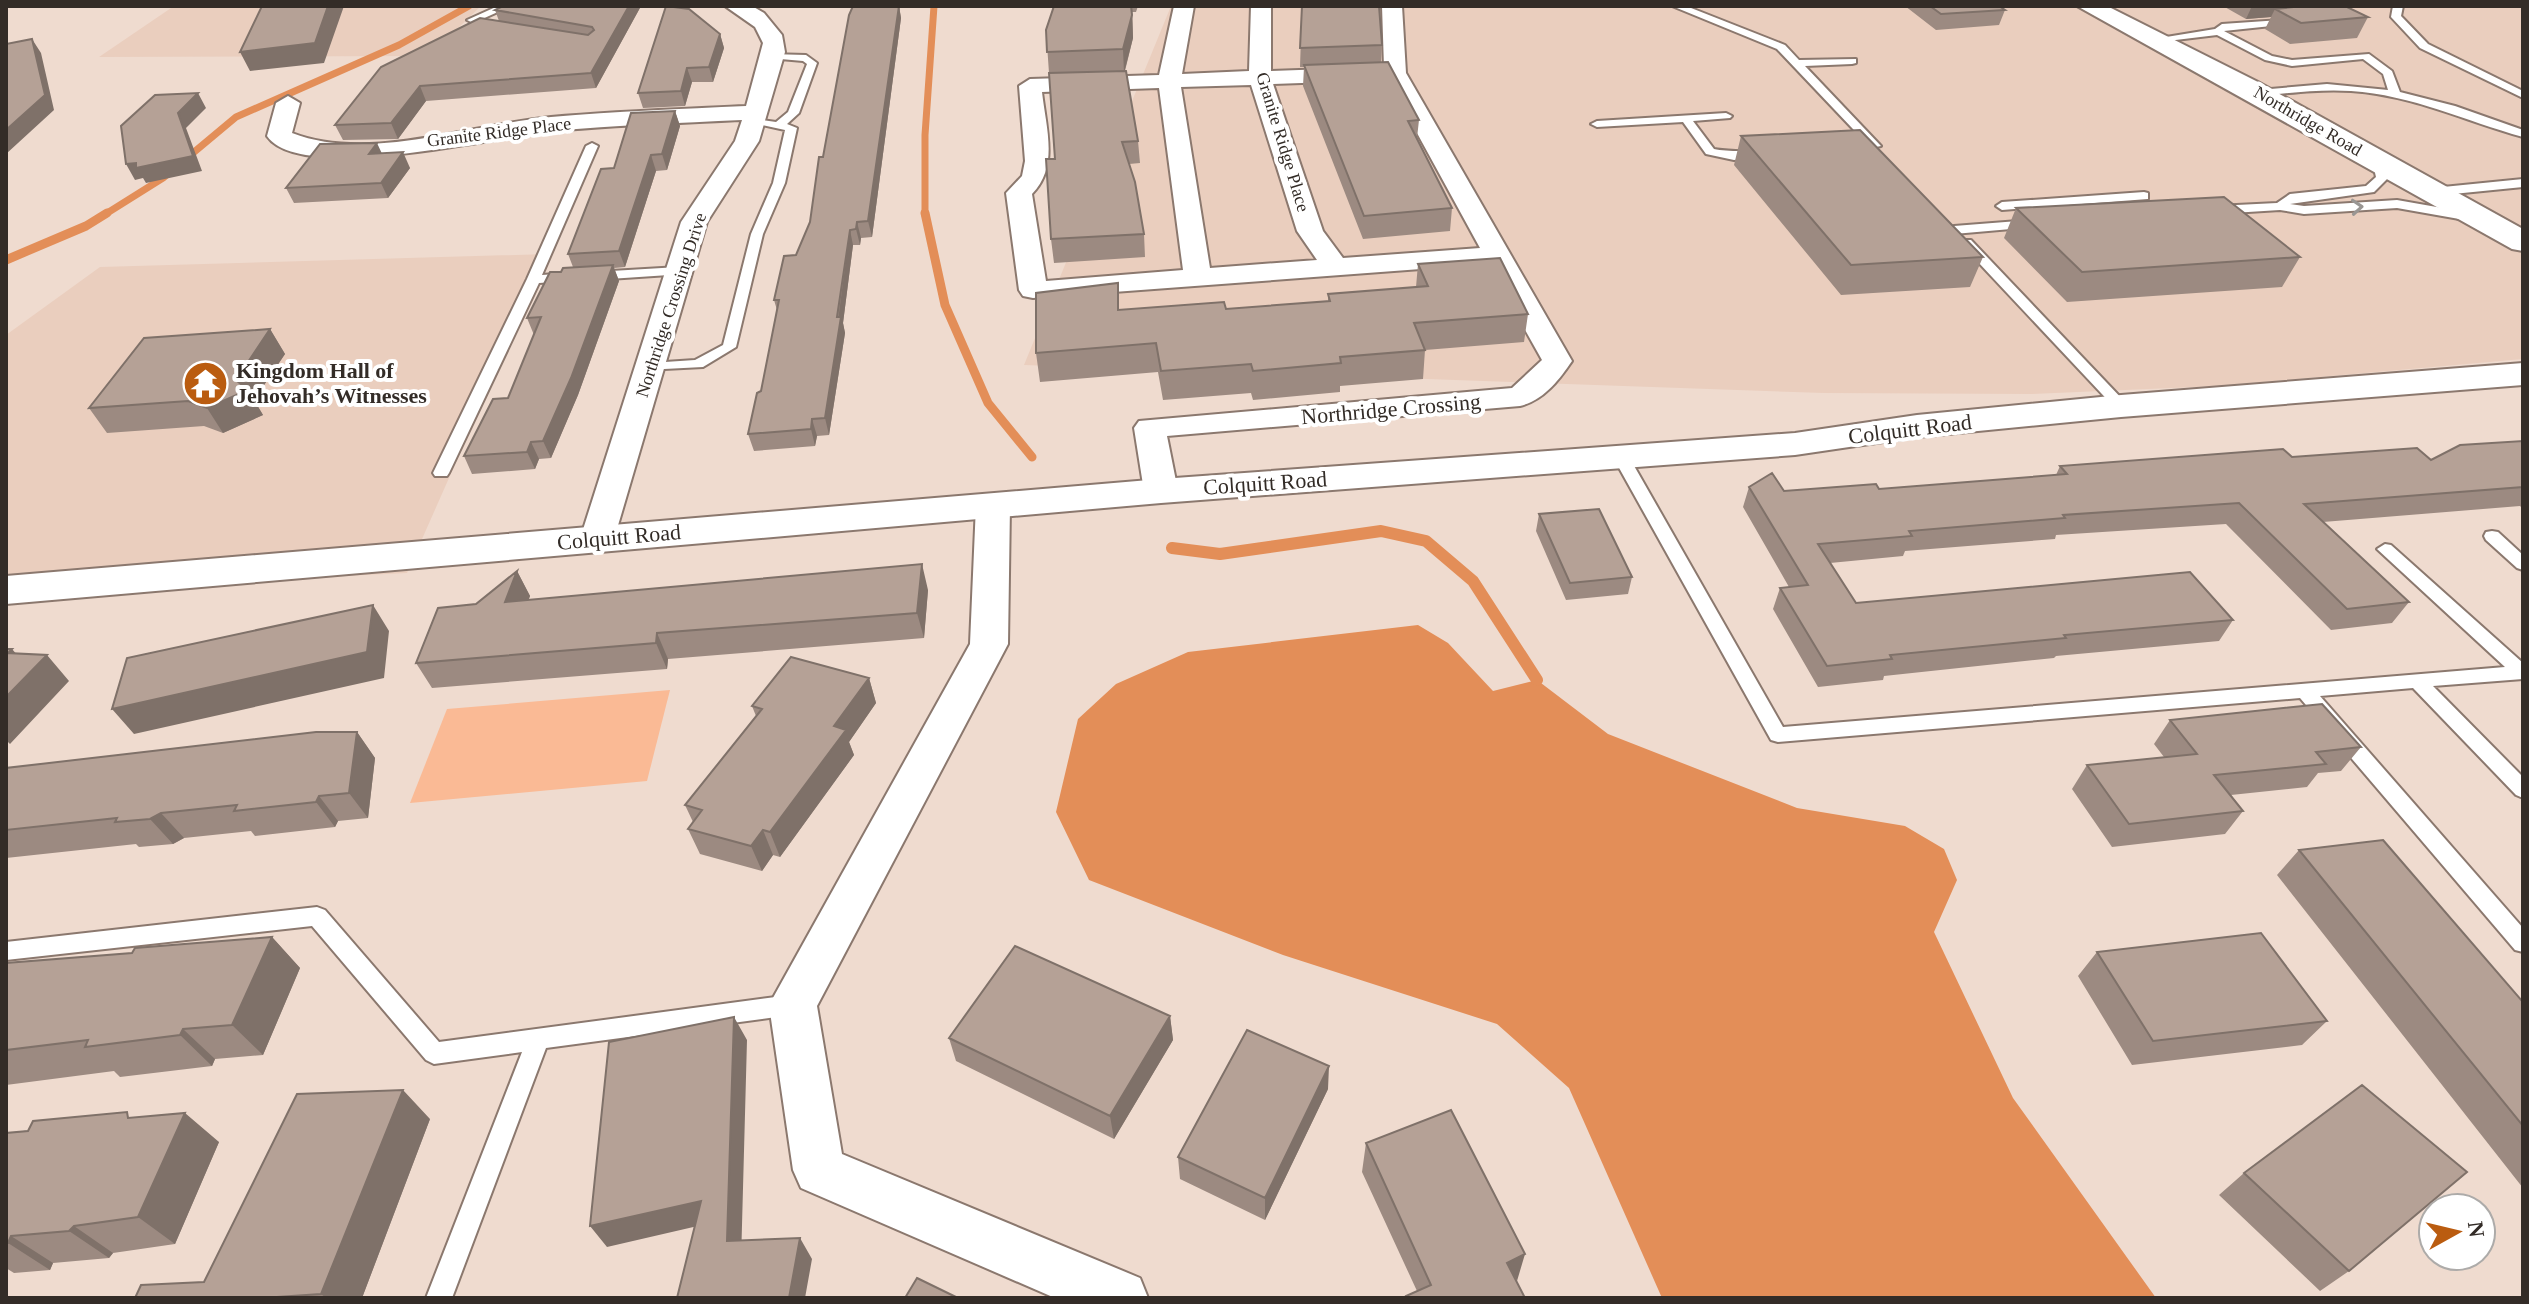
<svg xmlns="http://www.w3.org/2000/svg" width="2529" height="1304" font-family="'Times New Roman',serif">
	<rect width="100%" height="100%" fill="#efdbcf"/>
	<path fill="#eacebe" d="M174,6H481L429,56L99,57Z
		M1171,6H2523V359L2218,386L2032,394L1824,393L1024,365Z
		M548,254L407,573L6,592V335L100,267Z"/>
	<path fill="#faba95" d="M670,690L647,781L410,803L447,709Z"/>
	<path fill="#e38e58" d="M1418,625L1448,643L1493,691L1537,680L1608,734L1797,808L1905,826L1944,849L1957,880L1934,932L2013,1098L2156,1298H1662L1569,1088L1497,1024L1283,955L1089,880L1056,812L1078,719L1116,684L1188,652Z"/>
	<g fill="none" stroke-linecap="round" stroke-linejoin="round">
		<path stroke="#e38e58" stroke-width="7" d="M104,215L163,178L236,117L399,45L469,6
			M925,215V135L934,6"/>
		<path stroke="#e38e58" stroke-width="9" d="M925,213L945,305L988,403L1032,457
			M6,260L86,226L107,213"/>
		<path stroke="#e38e58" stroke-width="12" d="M1172,548L1220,554L1381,531L1426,541L1473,581L1537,680"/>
		<defs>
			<path id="lane" d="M498,6H511L480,20L499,28V32H491L467,20Z
				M1672,6H1686L1785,45L1799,60L1856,59V63L1852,64L1805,66L1881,146L1871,148L1777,49Z
				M2393,6H2403L2401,16L2428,44L2523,91V98L2420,48L2391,17Z
				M2294,19V23L2291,24L2224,31L2272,56L2292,60L2369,54L2392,71L2400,92L2455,106L2523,130V137C2465,121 2412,95 2351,91C2320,89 2290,93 2259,96L2254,93L2259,90L2327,84L2388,90L2383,74L2363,59L2292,66L2265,60L2217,35L2159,42L2154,39L2215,29L2222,24Z
				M769,54L806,55L817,63L799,113L787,124L797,128L785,183L763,234L736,347L703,367L645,370L643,367L650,363L695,360L723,345L751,234L773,183L785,130L748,122L754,119L776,122L788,112L807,64L803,61L769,58Z
				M1726,113L1732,116L1730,118L1693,121L1714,149C1727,152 1755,150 1763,155L1761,157L1734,160L1706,154L1683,122L1597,127L1591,124L1597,121Z
				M592,143L598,146L542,275L569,273L576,277L569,281L539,283L449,473L447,476H435L433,473L527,279L586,146Z
				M2378,157L2384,160L2388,178L2374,192L2290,204L2304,206L2397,200L2465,212L2471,216L2465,220L2397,208L2304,214L2280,210L2216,214L2210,210L2216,206L2277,203L2290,194L2366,186L2376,177L2372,160Z
				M2523,179V187L2433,196L2427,192L2433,188Z
				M2144,192L2148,193V199L2002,210L1996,206L2002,202Z
				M2031,220L2037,224L2035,227L1954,234L1948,230L1954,226Z
				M1963,240H1971L2126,403V409H2116L1963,246Z
				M679,267L686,271L684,274L594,280L587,276L594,272Z
				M1621,452L1629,457L1783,727L2505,667L2377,549L2385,544L2391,545L2523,663V679L2433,686L2523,777V798L2516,795L2413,688L2320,696L2523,928V952L2515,950L2300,698L1778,742L1771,740L1613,457Z
				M2492,531L2498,532L2523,555V570L2517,568L2486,540L2484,536L2486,532Z
				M317,907L325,910L439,1042L791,995L799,998L802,1005L799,1012L791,1015L546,1048L452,1298H426L522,1052L434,1064L426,1060L312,926L6,960V942Z"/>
			<path id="street" d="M725,6H752L764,13L782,35L785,52L759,141L707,222L614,539L609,547L597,550L585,547L580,539L681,222L735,141L742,120C679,123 616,125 553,131C499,136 301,185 267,136L276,103L288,96L300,103L292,133C369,163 471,124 551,117C616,111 681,109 746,106L763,43L755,27Z
				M1174,6H1194L1182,74L1249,71L1251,6H1271V71L1384,67L1382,6H1402L1406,73L1572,361C1559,380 1544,400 1520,406L1167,436L1178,491L1173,498L1161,502L1149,498L1144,491L1134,428L1139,421L1512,388L1542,360L1488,264L1033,298L1023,296L1019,290L1006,193L1022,176L1025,161L1019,86L1030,79L1159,75ZM1388,80L1480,248L1343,258L1323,231L1273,84ZM1251,85L1297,231L1317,260L1210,268L1181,87ZM1159,88L1183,270L1046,281L1032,194C1059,167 1046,128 1042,92Z
				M993,494L1005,497L1010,505L1008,644L817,1006L842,1154L1140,1278L1148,1298H1055L801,1188L793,1170L769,1005L970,644L976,505L981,497Z"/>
			<path id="secondary" d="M2077,6H2107L2258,82L2523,229V251L2512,249Z
				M2523,363V385L2121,417L1917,437L1795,455L1161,503L6,604V576L1161,479L1795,433L1917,415L2121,395Z"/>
		</defs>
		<use href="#lane" stroke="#8b786e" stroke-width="4"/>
		<use href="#street" stroke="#8b786e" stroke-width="4"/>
		<use href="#secondary" stroke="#8b786e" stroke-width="4"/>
		<use href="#lane" fill="#fff" fill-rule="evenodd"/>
		<use href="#street" fill="#fff" fill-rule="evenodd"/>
		<use href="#secondary" fill="#fff" fill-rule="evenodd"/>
	</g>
	<path fill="#9c8a81" d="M641,6L596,88L426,101L398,139L343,140L335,125L499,21L495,10Z
		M899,6L901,18L872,237L861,238L860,245H853L843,323L845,333L829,435L817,436L815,446L754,451L748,434L761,391L777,310L774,300L796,255L810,222L823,157Z
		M1054,6H1138L1136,12H1132L1133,38L1125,71L1138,141L1140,163L1129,164L1144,234L1145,257L1054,263L1051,239L1055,159L1046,30Z
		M1302,6L1382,45L1381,62L1419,120L1417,138L1452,208L1450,231L1363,239L1303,86L1304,67H1300Z
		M1905,6H1999L2005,10L1999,25L1936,30Z
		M2223,6H2345L2368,17L2357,38L2290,44L2265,29L2271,17L2246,19Z
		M720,34L724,48L713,82H692L685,106L643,108L638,93Z
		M675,111L680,126L667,170L656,171L625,267L614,268L619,281L578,395L551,458L539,459L535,469L472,474L464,456L508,398L534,335L527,318L561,272L573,267L568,254L614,168Z
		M1741,136L1983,257L1970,287L1841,295L1734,165Z
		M382,153L410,168L388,198L294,203L286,188Z
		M2016,208L2300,257L2282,287L2067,302L2004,238Z
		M1418,264L1528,314L1524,342L1425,350L1423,379L1340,386V392L1253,400L1251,393L1163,400L1158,372L1040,382L1036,353L1120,310L1226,309L1328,302V294L1416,287Z
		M270,329L285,354L254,400L263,415L223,433L204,426L107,433L89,408Z
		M2523,441V509L2520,506L2323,522L2409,602L2392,623L2331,630L2226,524L2056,535L2055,539L1905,551L1903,556L1830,563L1856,603L2233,620L2219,641L2056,656L2054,658L1884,676L1883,680L1818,687L1773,609L1780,588L1789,587L1743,507L1749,487L1784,491L1879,489L2056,475L2060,466L2292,457L2431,460Z
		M1539,514L1632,577L1628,594L1566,600L1536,531Z
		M517,571L530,596L528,600L928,590L924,638L668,659L667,669L432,688L416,663L476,604Z
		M869,678L876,703L849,742L854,755L780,857L773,855L762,871L700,854L688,829L693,822L685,805L756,716L752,706Z
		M2170,720L2361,747L2341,771L2318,773L2307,787L2231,795L2243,811L2225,834L2112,847L2072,789L2087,765L2164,757L2154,744Z
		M357,732L375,758L368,818L338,821L335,827L255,836L251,831L184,838L173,844L139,847L136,844L6,858V768Z
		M2299,850L2523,1002V1188L2277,875Z
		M272,937L300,968L263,1055L215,1059L212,1066L120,1077L114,1071L6,1085V963L132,953Z
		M2097,952L2327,1021L2302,1045L2132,1065L2078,976Z
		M1170,1016L1173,1040L1114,1139L956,1061L949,1038Z
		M1328,1089L1265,1220L1180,1179L1178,1157Z
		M134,1118L219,1142L175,1244L113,1253L109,1258L53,1263L50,1270L14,1273L6,1268V1133Z
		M430,1119L362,1298H135L204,1282Z
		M1366,1143L1516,1281L1525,1298H1406V1296L1417,1291L1362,1172Z
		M2244,1173L2349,1271L2320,1291L2219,1195Z"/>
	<path fill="#7f7169" d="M328,6H344L324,63L250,71L240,52Z
		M629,6H641L596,88L591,73Z
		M899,6L901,18L872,237L868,221Z
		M1132,6L1133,38L1124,73L1123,49Z
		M2252,6H2313L2275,9L2271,17L2246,19Z
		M720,34L724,48L713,82L709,67Z
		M32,39L41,53L54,110L6,154V130Z
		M687,68L692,82L685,106L681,91Z
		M420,86L426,101L398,139L391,123Z
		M198,93L206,108L186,128L202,171L146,183L143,178L135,180L126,164L136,163L178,113Z
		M675,111L680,126L667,170L662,154Z
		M377,143L384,158L369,154Z
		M403,152L410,168L388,198L381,183Z
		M651,155L656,171L625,267L619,251Z
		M857,222L861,238L860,245L856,229Z
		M850,230L853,245L843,323L845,333L829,435L825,418Z
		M613,265L619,281L578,395L551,458L543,441Z
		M270,329L285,354L254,400L263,415L223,433L207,408L236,380Z
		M812,419L817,436L815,446L811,429Z
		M531,442L539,459L535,469L527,452Z
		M922,564L928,590L924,638L917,613Z
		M517,571L530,596L519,628L505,602Z
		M373,605L389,631L384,678L134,734L112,709Z
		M657,633L668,659L667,669L656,643Z
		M12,649L31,671L47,655L69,681L10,744L6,740V697L8,653Z
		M869,678L876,703L849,742L854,755L780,857L770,832L834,726Z
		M357,732L375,758L368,818L349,793Z
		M319,796L338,821L335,827L316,802Z
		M161,813L184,838L173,844L150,819Z
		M763,830L773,855L762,871L751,846Z
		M272,937L300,968L263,1055L232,1025Z
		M1170,1016L1173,1040L1114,1139L1110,1116Z
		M734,1017L747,1040L741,1262L727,1241Z
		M183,1029L215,1059L212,1066L180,1035Z
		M1329,1066L1328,1089L1265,1220V1198Z
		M403,1090L430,1119L362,1298H326L321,1294Z
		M185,1113L219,1142L175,1244L138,1217Z
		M701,1201L715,1222L607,1247L590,1226Z
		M74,1226L113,1253L109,1258L69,1231Z
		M11,1236L53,1263L50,1270L8,1243Z
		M800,1238L812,1259L805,1298H789Z
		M1525,1254L1517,1281L1507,1263Z"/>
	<path fill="#b5a196" stroke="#7f7169" stroke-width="2" d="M262,6H328L315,43L240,52Z
		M503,6H629L591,73L420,86L391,123L335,125L381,67L480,18L588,35L594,30L592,27L495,10Z
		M666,6L689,9L720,34L709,67L687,68L681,91L638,93Z
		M853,6H899L868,221L857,222L856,229L850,230L837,317H841L825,418L812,419L811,429L748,434L757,393L761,391L779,300H774L784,256L796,255L810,222L819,157H823L849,15Z
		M1054,6H1131L1132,15L1123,49L1047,52L1046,30Z
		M1302,6H1379L1382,45L1300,48Z
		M1930,6H1999L2005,10L1941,14Z
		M2304,6H2345L2368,17L2301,23L2275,9Z
		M32,39L45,95L6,130V44Z
		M1388,62L1419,120L1408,121L1452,208L1364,216L1304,65Z
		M1126,71L1138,141L1122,142L1135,182L1144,234L1051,239L1046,159H1055L1049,73Z
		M198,93L178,113L193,156L136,168V163L126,164L121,126L155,95Z
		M675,111L662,154L651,155L619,251L568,254L601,169L614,168L631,113Z
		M1860,130L1983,257L1851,265L1741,136Z
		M377,143L369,154L403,152L381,183L286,188L320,144Z
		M2224,197L2300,257L2082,272L2016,208Z
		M1500,258L1528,314L1414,323L1425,350L1340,357L1341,363L1253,371L1251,364L1161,371L1156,343L1036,353V293L1118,283V310L1224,302L1226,309L1330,301L1328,294L1428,286L1418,264Z
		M613,265L571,378L543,441L531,442L527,452L464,456L493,399L508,398L541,317L527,318L550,272H561L563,268Z
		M270,329L236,380L248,390L207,408L188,401L89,408L144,338Z
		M2523,441V487L2304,504L2409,602L2347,609L2239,503L2063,515L2065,518L1909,531L1912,536L1818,544L1856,603L2190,572L2233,620L2064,635L2066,638L1890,655L1892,659L1827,666L1780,588L1808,585L1749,487L1772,473L1784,491L1876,484L1879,489L2067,474L2060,466L2283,449L2292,457L2417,448L2431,460L2460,445Z
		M1599,509L1632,577L1570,583L1539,514Z
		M922,564L917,613L657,633L656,643L416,663L438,608L476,604L517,571L505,602Z
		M373,605L367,652L112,709L127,658Z
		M6,649H12L8,653L47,655L6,697Z
		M791,657L869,678L834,726L846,730L770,832L763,830L751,846L688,829L702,810L685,805L762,709L752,706Z
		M2322,704L2361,747L2316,752L2326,764L2214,775L2243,811L2129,824L2087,765L2197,754L2170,720Z
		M316,732H357L349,793L319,796L316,802L234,811L237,805L161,813L150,819L115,822L117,818L6,830V768Z
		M2383,840L2523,1002V1126L2299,850Z
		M2261,933L2327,1021L2153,1041L2097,952Z
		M272,937L232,1025L183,1029L180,1035L85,1047L88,1040L6,1050V963L132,953L135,948Z
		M1015,946L1170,1016L1110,1116L949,1038Z
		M734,1017L727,1241L800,1238L789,1298H677L701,1201L590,1226L609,1042Z
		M1247,1030L1329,1066L1265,1198L1178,1157Z
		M2362,1085L2467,1172L2349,1271L2244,1173Z
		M403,1090L321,1294L262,1298H135L141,1285L204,1282L297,1094Z
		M1451,1110L1525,1254L1507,1263L1525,1298H1407L1406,1296L1431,1285L1366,1143Z
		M127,1112L128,1118L185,1113L138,1217L74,1226L69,1231L11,1236L8,1243H6V1133L28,1131L33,1121Z
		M917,1278L958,1298H905Z"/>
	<defs><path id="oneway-chevron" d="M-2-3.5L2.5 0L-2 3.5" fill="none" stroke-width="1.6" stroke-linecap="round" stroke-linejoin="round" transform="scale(2)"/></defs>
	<use stroke="#999693" href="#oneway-chevron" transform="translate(2357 207) rotate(-4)"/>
	<defs>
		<symbol id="temple-disc" viewBox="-11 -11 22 22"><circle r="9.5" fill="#ba5c10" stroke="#fff"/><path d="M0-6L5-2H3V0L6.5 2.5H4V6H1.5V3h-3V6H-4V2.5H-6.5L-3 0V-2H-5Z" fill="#fff"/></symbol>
	</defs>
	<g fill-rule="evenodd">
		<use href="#temple-disc" x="180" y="358" width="51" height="51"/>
	</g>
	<g text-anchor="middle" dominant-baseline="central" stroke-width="8" stroke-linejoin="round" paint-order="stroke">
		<g font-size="18" fill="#332c27" stroke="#fff">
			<text transform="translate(2308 121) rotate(30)">Northridge Road</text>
			<text transform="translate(499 132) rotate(-7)">Granite Ridge Place</text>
			<text transform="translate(1283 142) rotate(73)">Granite Ridge Place</text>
			<text transform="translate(671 305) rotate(-72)">Northridge Crossing Drive</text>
		</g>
		<g font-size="22" font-weight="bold" fill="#332c27" stroke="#fff" text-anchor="start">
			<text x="236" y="370">Kingdom Hall of<tspan x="236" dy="25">Jehovah’s Witnesses</tspan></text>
		</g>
		<g font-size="22" fill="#332c27" stroke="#fff">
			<text transform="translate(1391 409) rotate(-5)">Northridge Crossing</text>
			<text transform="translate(1910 429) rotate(-7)">Colquitt Road</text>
			<text transform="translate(1265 483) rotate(-4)">Colquitt Road</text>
			<text transform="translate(619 537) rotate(-5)">Colquitt Road</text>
		</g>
	</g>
	<rect width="2529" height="1304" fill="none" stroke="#332c27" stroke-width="16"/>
	<g transform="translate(2457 1232) rotate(82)"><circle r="38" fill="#ffffff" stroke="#adaba9" stroke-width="2"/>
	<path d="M0-6L14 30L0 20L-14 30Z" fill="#ba5c10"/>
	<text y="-12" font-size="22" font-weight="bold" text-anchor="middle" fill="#332c27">N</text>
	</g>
</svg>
